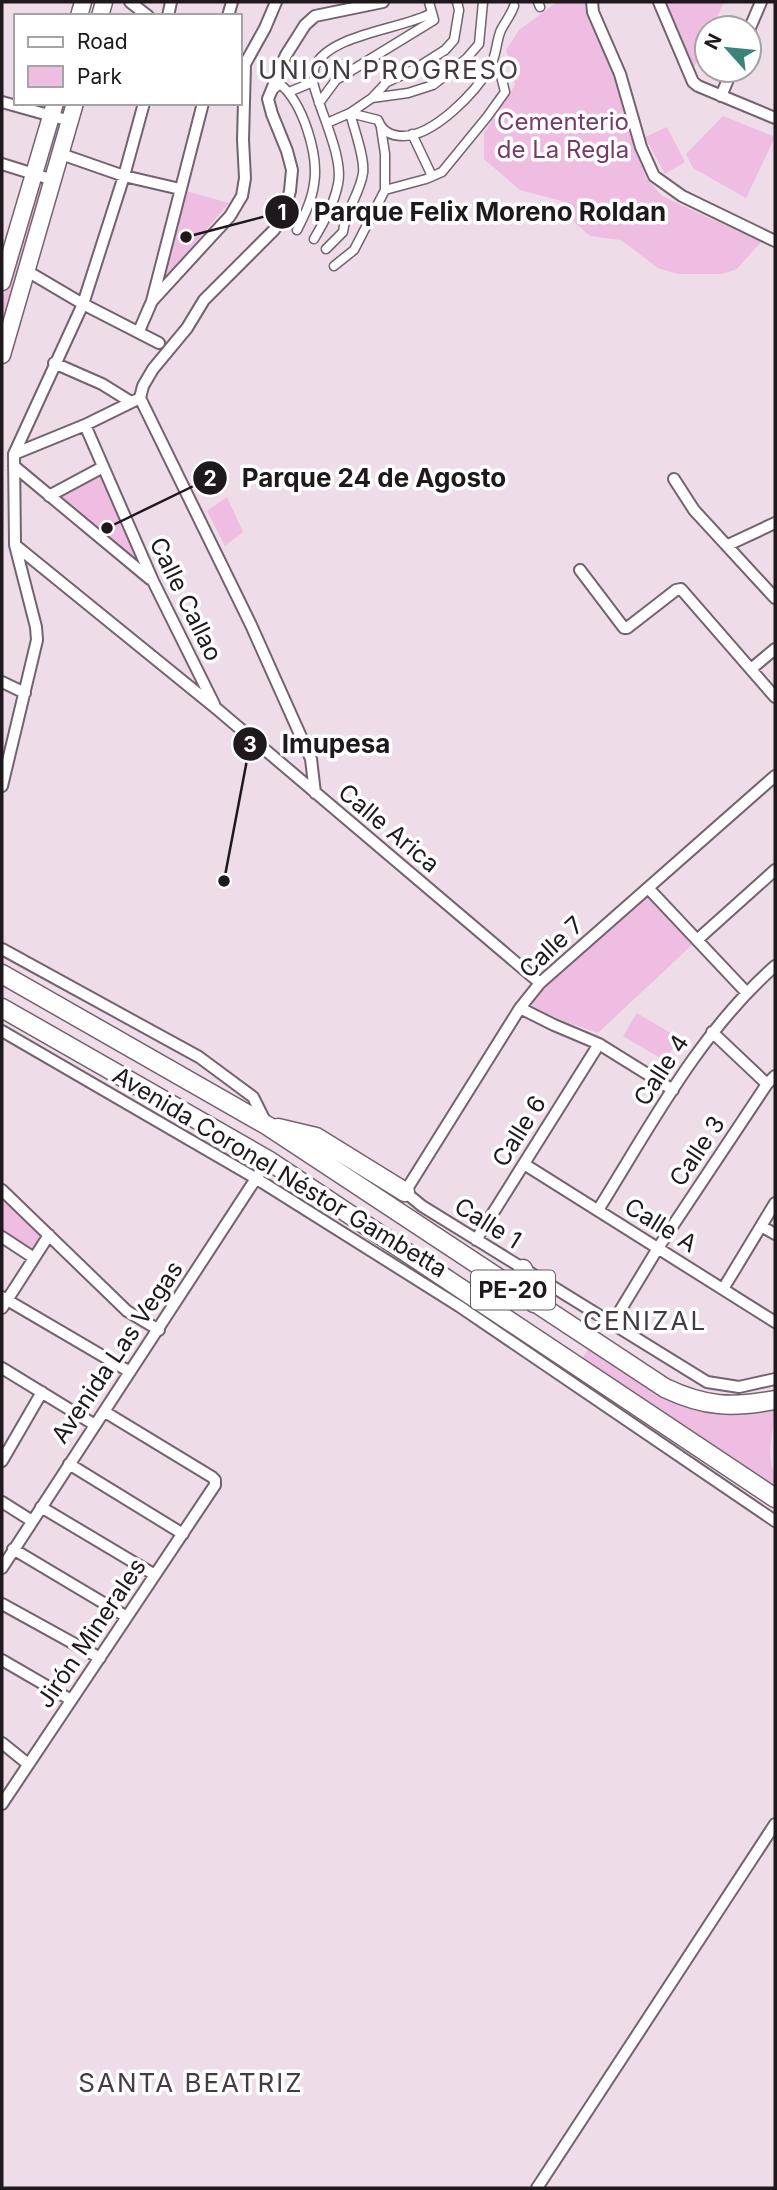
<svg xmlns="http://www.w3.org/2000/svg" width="777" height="2190" font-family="Inter,sans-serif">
	<rect width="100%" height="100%" fill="#eedce8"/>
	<path fill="#efbde1" d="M557,2H586L585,9L609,59L629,133L646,178L662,196L761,242L737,269L722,274H678L658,268L621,240L590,236L567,216L565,202L520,190L484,159V133L515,85L506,50L519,30Z
		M663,2H724L712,28H707V39L692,72Z
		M60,103H68L2,335V302Z
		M723,116L775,137L746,198L693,168L686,154Z
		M667,127L685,162L665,174L645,137Z
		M186,191L229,203L166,277L163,271Z
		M98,475L103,476L138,559L137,562L57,495Z
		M227,497L243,532L225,546L207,511Z
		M646,894L693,944L598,1033L563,1021L526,1003Z
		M637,1013L679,1038L665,1061L623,1036Z
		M2,1197L41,1234L42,1238L31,1251L2,1233Z
		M588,1349C656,1392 690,1429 775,1408C775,1426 768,1443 771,1461C772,1469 776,1475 774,1484L769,1485L582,1359Z"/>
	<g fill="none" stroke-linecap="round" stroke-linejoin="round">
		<defs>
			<path id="pedestrian" d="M538,2L540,7
				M313,82C314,78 313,71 315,66C330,34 403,29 432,13
				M273,90L280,84C303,103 319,155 314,184C312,200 304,216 297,230
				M289,92L313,82C319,110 344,157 338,184C334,204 324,222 314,239
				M372,98L387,82L415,69L445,50L454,40L459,10L457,2
				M319,103L336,80L434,20L429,2
				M327,123L350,113L378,120C382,131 390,136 403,136C434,136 476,92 490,67C497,55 496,41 501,30C505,22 511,15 514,6
				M412,134L432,176
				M385,190L426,179L442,172L487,117L505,92L499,68L491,66
				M326,249L343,232C345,211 360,194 363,173C365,158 354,129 350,113L372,98L408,93L433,85L466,59L479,44L483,2
				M334,266L354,250L385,190V154L381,128"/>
			<path id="minor" d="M130,2L148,16
				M592,2L593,12L620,74L641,147L654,176L682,196L775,241
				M659,2L693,82L698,86L775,118
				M168,16L171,2
				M228,16L232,2
				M749,30L761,2
				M721,96L732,70
				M2,102L70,121
				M61,154L124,176L180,189
				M2,164L53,180
				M27,271L83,304L159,343
				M152,301L230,216L242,196L245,178L243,140L245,64L265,28L276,2
				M139,331L152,301L203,103
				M54,363L102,384L131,402
				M140,398L143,386L153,369L187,328L204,300L274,230L283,216L290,191L292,170L287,151L272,114L268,99L286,55L305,25L315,16L383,2
				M140,398L251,625L311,759L315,793
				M85,425L153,581L214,704
				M14,454L85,425L140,398
				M14,466L150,579
				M674,479L694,510L775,598
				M49,496L103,467
				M15,545L217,709L540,983
				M728,545L775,523
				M580,570L624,628H627L676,590L681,589L775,697
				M751,669L775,649
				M2,682L25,693
				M775,776L540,983L520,1008L405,1192L422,1206L707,1382L739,1387L775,1379
				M2,786L37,640L36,627L15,545L14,454L83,304L124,176L144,103
				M649,889L746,992
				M697,940L775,870
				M2,949L199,1057L253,1097L266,1123
				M520,1008L554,1025L599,1044L673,1090
				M2,1031L257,1179L459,1306L775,1521
				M712,1032L767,1084
				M524,1164L775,1322
				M2,1190L127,1311L159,1330
				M598,1210C651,1125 699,1033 775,966
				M761,1226L775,1234
				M2,1237L34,1258
				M476,1240L599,1044
				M723,1289L775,1203
				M2,1297L130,1372
				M2,1308L49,1235
				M612,1324L658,1248L767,1084L775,1076
				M2,1368L95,1425
				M2,1461L42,1392
				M69,1464L183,1534
				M2,1502L32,1521
				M41,1507L155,1575
				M13,1549L127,1617
				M2,1568L268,1160
				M2,1604L100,1658
				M2,1660L71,1700
				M2,1743L28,1764
				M2,1804L215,1485V1480L212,1477L105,1412
				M537,2188L775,1824"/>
			<path id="primary" d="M79,16L83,2
				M100,16L104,2
				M2,282L55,103
				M2,355L75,103"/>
			<path id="trunk" d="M2,974L268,1126L665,1388C705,1407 732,1408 775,1400
				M2,1008L268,1160L775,1498
				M278,1128L316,1137L405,1192
				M523,1269L534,1303"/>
		</defs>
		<use href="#pedestrian" stroke="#72636e" stroke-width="11"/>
		<use href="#minor" stroke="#72636e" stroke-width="14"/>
		<use href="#primary" stroke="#72636e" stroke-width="19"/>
		<use href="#trunk" stroke="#72636e" stroke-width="21"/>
		<use href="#pedestrian" stroke="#fff" stroke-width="8"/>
		<use href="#minor" stroke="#fff" stroke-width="10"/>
		<use href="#primary" stroke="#fff" stroke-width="16"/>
		<use href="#trunk" stroke="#fff" stroke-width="18"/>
	</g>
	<g text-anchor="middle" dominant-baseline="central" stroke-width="7" stroke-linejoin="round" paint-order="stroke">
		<rect fill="#fff" stroke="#625e62" stroke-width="2" x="471" y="1270.5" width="84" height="39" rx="5"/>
		<g font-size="23" font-weight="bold" fill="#1f191e">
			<text x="513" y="1290">PE-20</text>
		</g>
		<g font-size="24" fill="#773a69" stroke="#fff">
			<text x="563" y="121">Cementerio<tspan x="563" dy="28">de La Regla</tspan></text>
		</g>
		<g font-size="24" fill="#1f191e" stroke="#fff">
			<text transform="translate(186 599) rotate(64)">Calle Callao</text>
			<text transform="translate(389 828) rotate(40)">Calle Arica</text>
			<text transform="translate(551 947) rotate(-43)">Calle 7</text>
			<text transform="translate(661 1070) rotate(-57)">Calle 4</text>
			<text transform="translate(519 1131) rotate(-58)">Calle 6</text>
			<text transform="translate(697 1151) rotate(-56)">Calle 3</text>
			<text transform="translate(280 1172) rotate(31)">Avenida Coronel Néstor Gambetta</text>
			<text transform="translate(488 1223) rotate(32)">Calle 1</text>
			<text transform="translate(661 1225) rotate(32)">Calle A</text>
			<text transform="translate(117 1352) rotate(-56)">Avenida Las Vegas</text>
			<text transform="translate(91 1633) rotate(-56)">Jirón Minerales</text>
		</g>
		<g font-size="26" letter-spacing="2" fill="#473a43" stroke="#fff">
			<text x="389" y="69">UNION PROGRESO</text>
			<text x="645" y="1320">CENIZAL</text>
			<text x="191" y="2082">SANTA BEATRIZ</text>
		</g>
	</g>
	<path fill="none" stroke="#1f191e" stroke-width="2.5" d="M186 237L282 212M107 528L210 478M224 881L250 744"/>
	<g fill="#1f191e" stroke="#fff" stroke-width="2.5">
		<circle cx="186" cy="237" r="7"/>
		<circle cx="107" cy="528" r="7"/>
		<circle cx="224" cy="881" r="7"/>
		<circle cx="282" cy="212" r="18"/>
		<circle cx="210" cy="478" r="18"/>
		<circle cx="250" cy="744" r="18"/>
	</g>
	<g font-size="21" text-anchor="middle" font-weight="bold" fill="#fff">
		<text x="282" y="220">1</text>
		<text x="210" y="486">2</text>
		<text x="250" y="752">3</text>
	</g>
	<g font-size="26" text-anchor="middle" font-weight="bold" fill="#1f191e" stroke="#fff" stroke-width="7" stroke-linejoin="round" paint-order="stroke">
		<text x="490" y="221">Parque Felix Moreno Roldan</text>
		<text x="374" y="487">Parque 24 de Agosto</text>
		<text x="336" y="753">Imupesa</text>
	</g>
	<rect width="777" height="2190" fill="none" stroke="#1f191e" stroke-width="7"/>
	<rect x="14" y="14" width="228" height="91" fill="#ffffff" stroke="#a5a3a5" stroke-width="2"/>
	<rect x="28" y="37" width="35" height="10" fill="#ffffff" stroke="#a5a3a5" stroke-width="2"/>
	<text x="77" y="49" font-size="21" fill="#1f191e">Road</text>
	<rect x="28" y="66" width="35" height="21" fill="#efbde1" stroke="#a5a3a5" stroke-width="2"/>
	<text x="77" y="84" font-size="21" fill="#1f191e">Park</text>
	<g transform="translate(728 49) rotate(297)"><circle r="33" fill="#ffffff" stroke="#a5a3a5" stroke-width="2"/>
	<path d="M0-5L12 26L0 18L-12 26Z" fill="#3c837c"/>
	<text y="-10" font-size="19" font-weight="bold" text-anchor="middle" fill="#1f191e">N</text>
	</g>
</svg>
